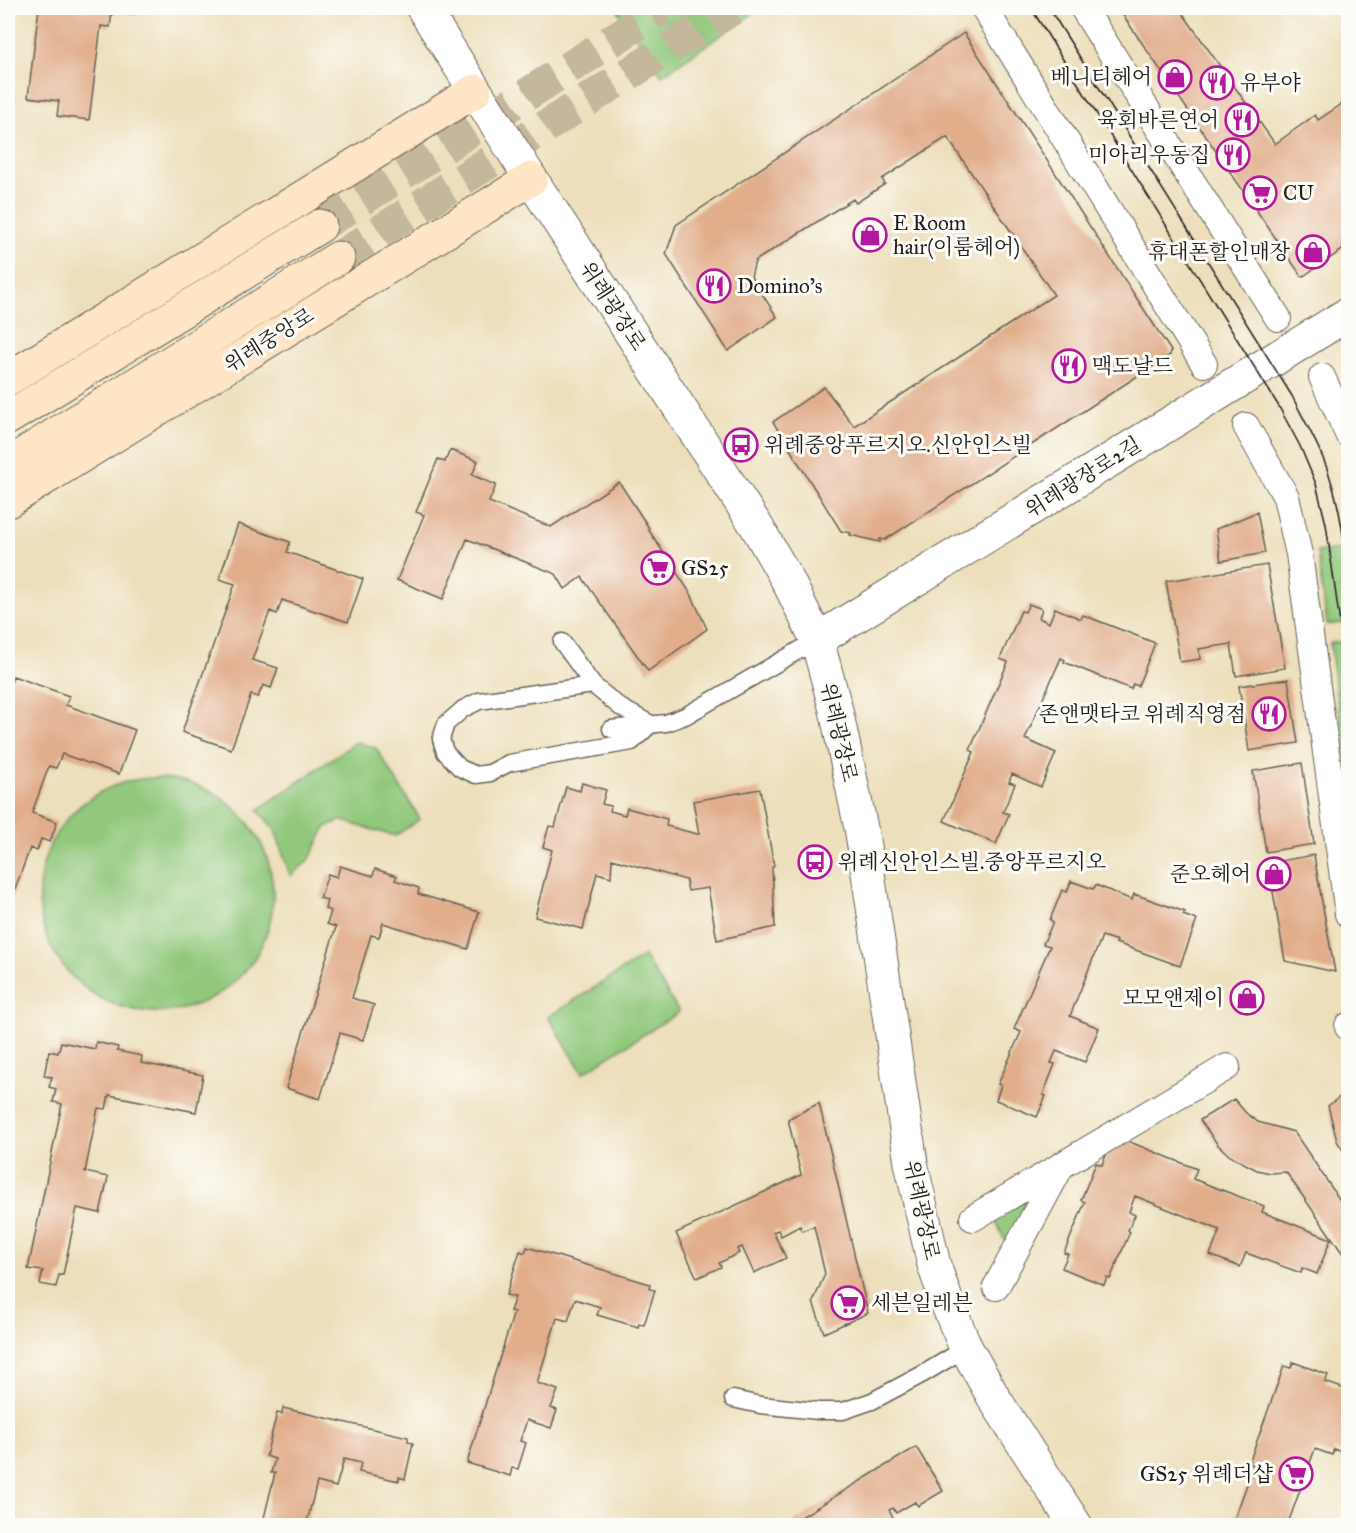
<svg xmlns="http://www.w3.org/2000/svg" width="1356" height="1533" font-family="'IM FELL Great Primer','Noto Serif KR',serif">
	<rect width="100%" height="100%" fill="#fdfcf7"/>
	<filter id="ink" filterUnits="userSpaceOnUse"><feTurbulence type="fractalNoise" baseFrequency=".0167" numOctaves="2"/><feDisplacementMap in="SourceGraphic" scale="12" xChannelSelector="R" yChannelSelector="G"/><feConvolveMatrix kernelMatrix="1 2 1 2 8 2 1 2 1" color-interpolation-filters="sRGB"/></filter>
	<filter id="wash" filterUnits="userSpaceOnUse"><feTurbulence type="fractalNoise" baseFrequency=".008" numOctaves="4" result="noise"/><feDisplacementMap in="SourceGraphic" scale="24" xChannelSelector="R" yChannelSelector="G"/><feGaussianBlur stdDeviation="1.35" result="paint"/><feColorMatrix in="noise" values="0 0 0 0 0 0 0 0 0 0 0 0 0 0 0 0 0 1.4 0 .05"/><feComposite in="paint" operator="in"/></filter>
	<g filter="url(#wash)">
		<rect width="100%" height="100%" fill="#eddfbc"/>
		<path fill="#91c87b" stroke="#56724c" stroke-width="1.5" d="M616,8H761L662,75Z
			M1348,548V622L1327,625L1317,552Z
			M1348,641V781L1330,643Z
			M356,742L376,748L420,819L395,836L359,826L341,820L326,827L309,860L290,876L275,830L258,810Z
			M39 895a117 117 0 1 1 234 0a117 117 0 1 1-234 0Z
			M644,956L679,1012L583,1073L548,1017Z
			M1035,1191L1010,1244L1005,1241L994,1217Z"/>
		<g id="blocks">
			<path fill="#e1ad8b" d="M39,8H146L136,14L112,12L110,27L101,26L89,120L57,116L59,101L28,97Z
				M1118,8H1179L1275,144L1315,115L1318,120L1348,100V246L1302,277Z
				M964,33L1171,351L1170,355L885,540L880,539V542L850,535L851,533L841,531L773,422L824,387L854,426L1054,295L947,137L882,179L885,184L856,203L853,199L755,261L751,277L777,317L728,351L666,254L676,225Z
				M450,450L478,461L472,475L496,485L489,502L551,527L619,482L649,528L648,529L691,594L707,629L648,671L582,577L565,589L556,574L467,539L443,599L397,580L424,515L416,512L438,459L445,462Z
				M1257,512L1265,553L1221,561L1216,529Z
				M238,524L290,542L287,552L363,579L348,622L282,600L277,614L270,611L252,660L278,668L271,688L263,685L258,697L251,695L231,749L182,732L235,584L219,579Z
				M1267,565L1285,668L1236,676L1231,644L1199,649L1200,659L1180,662L1166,581Z
				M1029,604L1042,609L1039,618L1049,623L1055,608L1081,619L1083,615L1155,643L1138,686L1133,684L1131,689L1064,662L1065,660L1061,658L1025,739L1056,753L1041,787L1012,774L1009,782L1015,784L1003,812L1009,814L996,844L944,821L974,752L970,750L1008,662L1000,659L1021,611L1025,612Z
				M13,676L69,696L66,705L135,730L119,774L62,754L56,768L49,766L32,813L57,822L50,842L41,839L37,851L30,848L10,903L8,902V758L15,737L8,735V692Z
				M1288,679L1298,743L1249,751L1239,686Z
				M1302,763L1314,844L1266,852L1253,771Z
				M582,783L606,790L602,804L611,806L610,811L625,815L627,808L667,819L666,826L697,834H699L693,801L760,789L774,866L772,867L775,927L717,940L708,888L688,891L686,880L612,859L611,877L597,873L583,929L535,917L552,850L543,847L549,826L555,827L566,787L580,791Z
				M1314,855L1322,902L1335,972L1285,961L1268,863Z
				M340,866L373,876L375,869L397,876L395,880L419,888L418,894L479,912L468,949L383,923L379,937L371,935L352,998L374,1005L363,1040L340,1033L320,1099L286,1088L336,927L327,924L331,911L325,909L327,900L320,898L328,874L337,877Z
				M1071,881L1093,889L1096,885L1132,900L1134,894L1185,912L1183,915L1197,920L1180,966L1116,943L1117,941L1102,936L1070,1016L1099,1028L1085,1062L1056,1051L1051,1063L1055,1064L1043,1095L1046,1096L1037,1117L996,1100L1001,1085L998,1084L1021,1032L1014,1029L1050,946L1043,944L1053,922L1050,920L1062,890L1067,892Z
				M61,1042L95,1049L96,1042L118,1047L117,1051L142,1056L141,1063L203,1075L196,1112L109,1095L106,1109L98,1108L85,1172L108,1177L100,1213L77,1208L63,1275H59L56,1287L40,1284L43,1271L28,1269L62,1104L53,1102L56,1089L49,1087L52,1077L44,1076L49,1051L58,1053Z
				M1348,1090V1158L1337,1141L1328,1106Z
				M1234,1099L1246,1113L1258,1122L1294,1132L1348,1212V1261L1286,1172L1270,1173L1257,1170L1230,1156L1218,1145L1200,1120Z
				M819,1103L868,1313L824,1333L813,1302L825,1274L814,1226L802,1231L800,1226L781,1236L778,1230L773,1232L786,1258L754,1273L742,1247L737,1249L739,1253L719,1263L721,1267L697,1278L676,1233L801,1175L788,1119Z
				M1112,1140L1123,1145L1125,1140L1197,1169L1193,1179L1264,1206L1262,1212L1331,1239L1317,1274L1302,1268L1301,1273L1246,1253L1240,1267L1210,1255L1220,1230L1135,1196L1129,1212L1135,1215L1128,1230L1130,1232L1110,1279L1107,1278L1104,1285L1062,1268L1068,1254L1064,1253L1085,1202L1081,1200L1096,1163L1102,1165Z
				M527,1247L650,1284L649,1289L655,1290L644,1325L639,1324L638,1327L597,1315L600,1307L575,1299L568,1321L557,1318L537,1383L558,1390L551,1408L557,1410L551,1428L527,1420L520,1441L526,1443L518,1469L512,1468L510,1476L467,1463L514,1312L510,1311L515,1297L506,1295L520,1251L525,1253Z
				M1293,1362L1328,1375L1325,1382L1348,1390V1455L1334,1449L1332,1455L1315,1449L1287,1526H1232L1254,1465L1249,1463L1284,1366L1291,1368Z
				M283,1408L408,1437V1442L413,1443L405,1479L399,1477V1481L359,1472L361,1463L344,1459L336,1487L317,1482L306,1526H262L275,1473H271L275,1459L266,1456L277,1413L282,1414Z
				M916,1447L943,1491L918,1506L915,1502L896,1513L893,1508L889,1510L898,1526H795L793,1522Z
				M638,1520L663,1524V1526H636Z"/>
		</g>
	</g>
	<g filter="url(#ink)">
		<use href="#blocks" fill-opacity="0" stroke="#656054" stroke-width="1.5"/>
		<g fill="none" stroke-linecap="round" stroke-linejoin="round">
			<path stroke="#c3b89c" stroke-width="33" stroke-dasharray="33 16" stroke-linecap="butt" d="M320,226L663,8
				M338,258L733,8"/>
			<defs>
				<path id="service" d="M562,642L593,685L620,707L651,724L632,742L509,763L490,773L476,775L460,768L445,752L441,739L446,724L463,709L479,701L593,685
					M611,729L666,723L685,716L817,640
					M733,1399L760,1405L818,1411H843L872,1401L923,1374L966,1348"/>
				<path id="pedestrian" d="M984,8L1204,364
					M1083,8L1278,318
					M1322,377L1348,434
					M1246,426L1286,497L1299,554L1348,914
					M1348,1027V1026
					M973,1218L1227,1067
					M996,1287L1061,1166"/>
				<path id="minor" d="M817,640L1348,314"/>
				<path id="tertiary" d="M423,8L531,179L757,527L788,581L817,640L836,710L862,833L911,1163L934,1265L949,1308L966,1348L994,1398L1076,1526"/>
				<path id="secondary" d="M8,379L475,91
					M8,418L320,226
					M8,464L338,258
					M8,501L531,179"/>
			</defs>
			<use href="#service" stroke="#656054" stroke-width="19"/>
			<use href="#pedestrian" stroke="#656054" stroke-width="28"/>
			<use href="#minor" stroke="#656054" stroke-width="35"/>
			<use href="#tertiary" stroke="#656054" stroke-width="35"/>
			<use href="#secondary" stroke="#656054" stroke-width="35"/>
			<use href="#service" stroke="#fff" stroke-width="16"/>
			<use href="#pedestrian" stroke="#fff" stroke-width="26"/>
			<use href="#minor" stroke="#fff" stroke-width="33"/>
			<use href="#tertiary" stroke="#fff" stroke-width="33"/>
			<use href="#secondary" stroke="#fde5c5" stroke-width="33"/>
			<path stroke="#1c1c1c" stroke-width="1.5" d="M1031,8L1278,405L1300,446L1316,484L1326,524L1348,681
				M1049,8L1292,396C1306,424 1323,452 1331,481C1341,511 1344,543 1348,574"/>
		</g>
	</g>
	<defs>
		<symbol id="shop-ring" viewBox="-11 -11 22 22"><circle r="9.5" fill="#fdfcf7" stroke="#b5179e" stroke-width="1.5"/><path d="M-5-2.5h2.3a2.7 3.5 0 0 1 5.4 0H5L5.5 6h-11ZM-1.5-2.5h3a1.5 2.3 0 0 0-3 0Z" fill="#b5179e"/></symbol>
		<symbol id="restaurant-ring" viewBox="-11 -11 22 22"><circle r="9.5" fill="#fdfcf7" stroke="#b5179e" stroke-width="1.5"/><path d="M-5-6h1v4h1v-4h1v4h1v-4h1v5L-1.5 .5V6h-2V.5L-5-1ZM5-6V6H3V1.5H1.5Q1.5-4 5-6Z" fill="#b5179e"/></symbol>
		<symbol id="supermarket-ring" viewBox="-11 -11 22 22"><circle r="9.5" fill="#fdfcf7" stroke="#b5179e" stroke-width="1.5"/><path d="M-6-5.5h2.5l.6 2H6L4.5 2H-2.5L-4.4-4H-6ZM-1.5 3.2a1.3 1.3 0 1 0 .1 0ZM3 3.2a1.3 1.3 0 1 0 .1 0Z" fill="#b5179e"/></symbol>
		<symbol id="bus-ring" viewBox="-11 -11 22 22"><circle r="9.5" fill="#fdfcf7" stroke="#b5179e" stroke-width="1.5"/><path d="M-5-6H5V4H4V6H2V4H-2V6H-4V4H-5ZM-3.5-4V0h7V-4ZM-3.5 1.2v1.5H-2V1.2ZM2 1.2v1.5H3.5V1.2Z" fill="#b5179e"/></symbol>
	</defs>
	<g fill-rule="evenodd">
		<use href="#shop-ring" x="1156" y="58" width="38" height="38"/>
		<use href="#restaurant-ring" x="1198" y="64" width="38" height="38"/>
		<use href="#restaurant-ring" x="1223" y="101" width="38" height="38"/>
		<use href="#restaurant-ring" x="1214" y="136" width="38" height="38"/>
		<use href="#supermarket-ring" x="1241" y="174" width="38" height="38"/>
		<use href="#shop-ring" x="851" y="216" width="38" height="38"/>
		<use href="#shop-ring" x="1294" y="233" width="38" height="38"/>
		<use href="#restaurant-ring" x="695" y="267" width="38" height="38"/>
		<use href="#restaurant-ring" x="1050" y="347" width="38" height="38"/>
		<use href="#bus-ring" x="722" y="426" width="38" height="38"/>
		<use href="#supermarket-ring" x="639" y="549" width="38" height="38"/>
		<use href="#restaurant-ring" x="1250" y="695" width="38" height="38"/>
		<use href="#bus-ring" x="796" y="843" width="38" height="38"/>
		<use href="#shop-ring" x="1255" y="855" width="38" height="38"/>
		<use href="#shop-ring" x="1228" y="979" width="38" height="38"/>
		<use href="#supermarket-ring" x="829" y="1284" width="38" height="38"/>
		<use href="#supermarket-ring" x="1277" y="1455" width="38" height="38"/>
	</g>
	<g text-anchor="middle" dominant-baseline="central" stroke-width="6" stroke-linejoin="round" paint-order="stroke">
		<g font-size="21" fill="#1c1c1c" stroke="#fdfcf7" text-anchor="start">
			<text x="1152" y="77" text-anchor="end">베니티헤어</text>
			<text x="1240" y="83">유부야</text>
			<text x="1219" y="120" text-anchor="end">육회바른연어</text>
			<text x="1210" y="155" text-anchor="end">미아리우동집</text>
			<text x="1283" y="193">CU</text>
			<text x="893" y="223">E Room<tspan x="893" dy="24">hair(이룸헤어)</tspan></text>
			<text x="1290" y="252" text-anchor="end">휴대폰할인매장</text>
			<text x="737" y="286">Domino's</text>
			<text x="1092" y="366">맥도날드</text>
			<text x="764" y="445">위례중앙푸르지오.신안인스빌</text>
			<text x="681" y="568">GS25</text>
			<text x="1246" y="714" text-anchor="end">존앤맷타코 위례직영점</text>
			<text x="838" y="862">위례신안인스빌.중앙푸르지오</text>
			<text x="1251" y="874" text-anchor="end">준오헤어</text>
			<text x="1224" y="998" text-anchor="end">모모앤제이</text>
			<text x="871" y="1303">세븐일레븐</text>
			<text x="1273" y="1474" text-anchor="end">GS25 위례더샵</text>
		</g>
		<g font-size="21" fill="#1c1c1c" stroke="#fdfcf7">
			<text transform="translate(613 306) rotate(57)">위례광장로</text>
			<text transform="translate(269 340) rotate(-32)">위례중앙로</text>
			<text transform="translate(1083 477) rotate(-32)">위례광장로2길</text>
			<text transform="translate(839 732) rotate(77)">위례광장로</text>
			<text transform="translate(922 1210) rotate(78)">위례광장로</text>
		</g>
	</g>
	<rect width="1356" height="1533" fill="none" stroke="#fdfcf7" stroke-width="30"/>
</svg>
